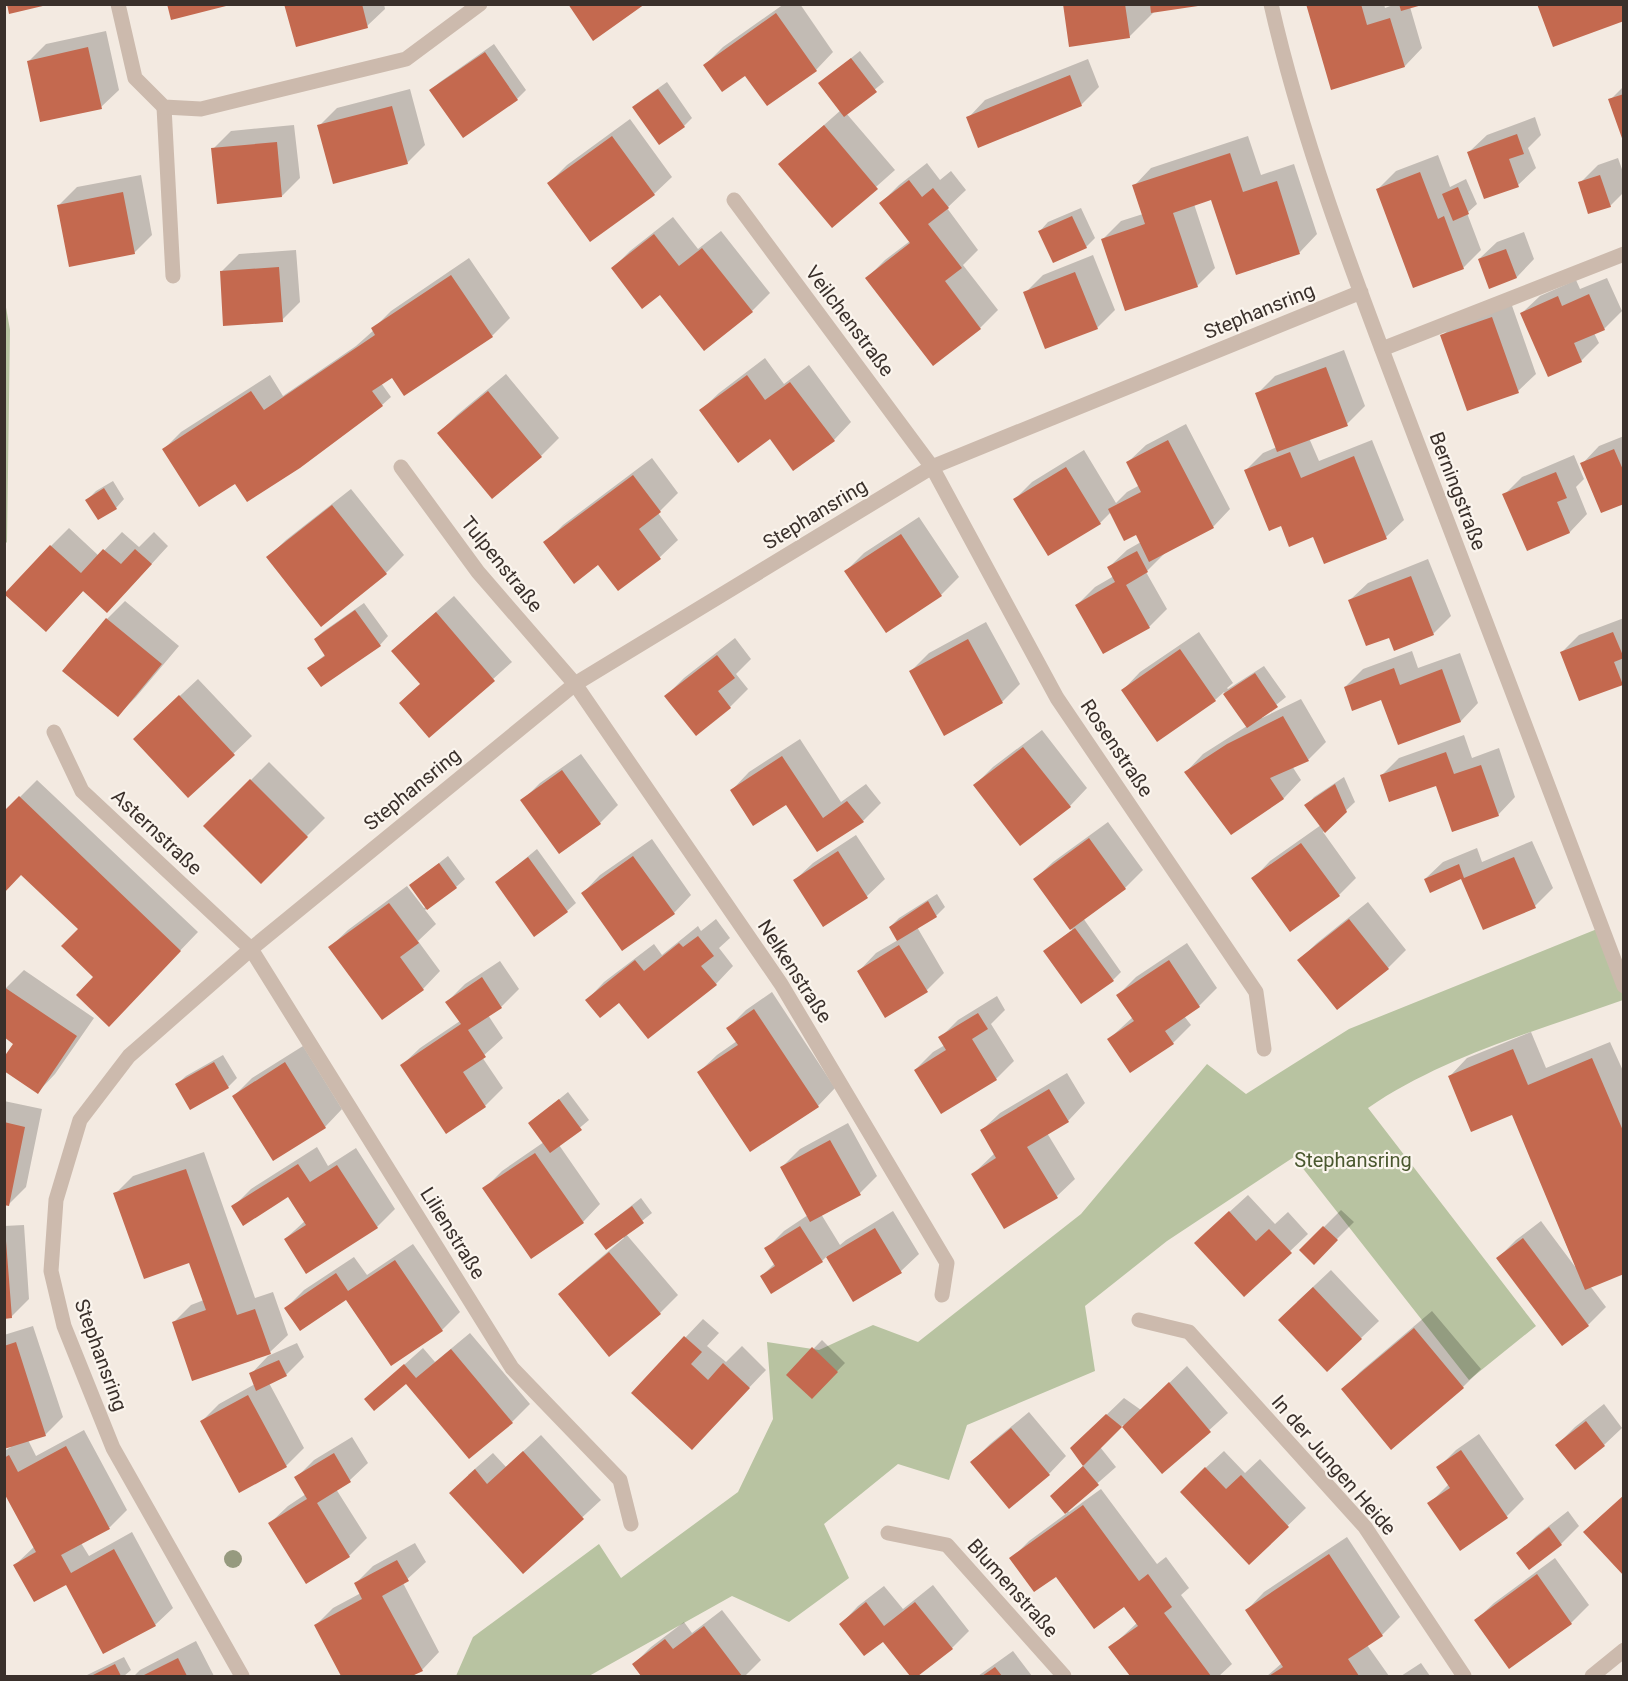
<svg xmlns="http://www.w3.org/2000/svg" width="1628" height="1681" font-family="Roboto,sans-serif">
	<rect width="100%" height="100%" fill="#f3eae1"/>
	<path fill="#b8c3a1" d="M4,296L10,330L7,542L5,544Z
		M1602,927L1623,986V1000C1537,1031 1444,1056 1368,1108L1536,1326L1469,1380L1294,1157L1167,1241L1085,1306L1095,1371L967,1425L949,1480L898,1464L824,1524L849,1578L789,1622L732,1596L589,1676H456L473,1637L599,1544L621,1578L738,1492L773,1419L767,1342L819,1350L873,1325L918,1342L1081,1214L1207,1064L1246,1094L1349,1029Z"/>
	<path fill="#0003" d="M286,4H384L385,9L367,26Z
		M784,4H800L833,52L816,70L746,74L705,65L723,47Z
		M1065,4H1196L1155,11L1129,37Z
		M1307,4H1384L1385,8L1396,4H1419L1410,7L1422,48L1405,66Z
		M106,31L119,90L101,107L28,62L46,44Z
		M494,44L526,90L517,99L431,90L440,82Z
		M860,51L884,82L846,113L895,170L832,226L780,164L841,110L820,83Z
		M1088,59L1099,87L1081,105L968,118L985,100Z
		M667,82L692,118L684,126L634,107L643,99Z
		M1624,86V137L1610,100Z
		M410,89L425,145L407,163L319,126L337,108Z
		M1535,117L1541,135L1528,148L1536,168L1518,185L1469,152L1487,135Z
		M630,119L672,177L654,194L549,183L567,165Z
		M294,125L300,178L282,196L213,149L231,131Z
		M1248,136L1261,175L1294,164L1317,234L1300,252L1237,273L1212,198L1194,204L1215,268L1197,286L1103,239L1121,221L1143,214L1134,186L1151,168Z
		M1438,155L1450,187L1466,179L1477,204L1467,213L1481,250L1463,268L1378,189L1396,171Z
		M1618,158L1624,175V192L1610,206L1580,183L1598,165Z
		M927,163L940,180L951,171L966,190L947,208L978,250L963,265L998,310L980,328L934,364L867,278L885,260L910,241L881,203L899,185Z
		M141,175L152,235L134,253L59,205L77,187Z
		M1081,208L1095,238L1086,247L1040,231L1048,222Z
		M673,217L698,249L721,231L770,293L752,311L660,293L613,268L630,251Z
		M1524,232L1534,259L1517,277L1490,287L1479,259L1497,242Z
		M296,250L300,302L282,320L221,272L239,254Z
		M1093,255L1115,310L1097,328L1025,293L1043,275Z
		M469,258L510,318L492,336L392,376L381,383L391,397L382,405L236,482L164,449L181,432L270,375L283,396L356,346L374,330L373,329L391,311Z
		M1607,278L1622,311L1604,329L1594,333L1599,343L1581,361L1522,313L1540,296L1576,280L1580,289Z
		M1510,300L1536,374L1518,391L1442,336L1460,318Z
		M1344,350L1365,406L1347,424L1309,438L1319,461L1372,440L1404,520L1386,537L1314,535L1282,524L1246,470L1263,453L1277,447L1257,394L1275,376Z
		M765,358L784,384L809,365L851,422L834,440L770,437L701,410L719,393Z
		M506,374L559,438L541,456L492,497L439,433L457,415Z
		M1186,424L1230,509L1213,527L1165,553L1146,572L1167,609L1149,627L1077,605L1095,587L1114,576L1109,567L1127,550L1141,542L1136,533L1111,512L1100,523L1015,499L1032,482L1084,450L1116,503L1127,492L1140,485L1128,462L1146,445Z
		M1624,436V502L1582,464L1599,446Z
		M1574,455L1584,479L1576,487L1587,514L1570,532L1527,549L1504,495L1522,477Z
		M652,458L678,493L658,513L678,540L660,557L618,589L599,563L545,543L563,525Z
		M113,481L124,499L116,508L87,500L96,491Z
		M351,489L404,555L386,573L268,557L286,540Z
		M919,517L959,577L941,595L846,571L864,553Z
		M69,528L99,556L122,532L139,547L154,532L168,546L125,593L84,590L46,630L51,546Z
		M1428,559L1451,616L1433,634L1389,636L1350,600L1368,583Z
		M454,596L512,662L430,736L411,634Z
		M125,601L179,646L136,697L118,715L107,619Z
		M364,603L388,636L380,645L309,668L326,654L315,639L324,631Z
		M1624,618V682L1622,683L1562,652L1579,635Z
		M986,622L1020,684L1002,702L911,671L929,653Z
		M1199,632L1233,683L1227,688L1228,689L1264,666L1286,697L1261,717L1262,718L1301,699L1326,742L1308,760L1292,766L1301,780L1284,798L1231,833L1186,772L1203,754L1247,726L1224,692L1215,700L1123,690L1140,672Z
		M735,638L751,659L736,674L748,689L730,707L666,696L684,678Z
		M1412,651L1418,668L1460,653L1478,703L1461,721L1399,743L1382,698L1345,687L1363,669Z
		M198,679L252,736L189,796L153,721Z
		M1042,730L1087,788L1070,806L975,785L993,767Z
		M1464,735L1472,758L1499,748L1515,797L1498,815L1437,784L1381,776L1399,758Z
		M800,739L841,802L866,784L881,803L863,821L818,850L787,803L732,790L749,772Z
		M581,754L618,805L600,823L522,801L540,783Z
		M269,762L325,818L261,882L205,826Z
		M1344,777L1355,802L1323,832L1356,878L1339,895L1253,879L1270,861L1321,825L1306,806L1314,797Z
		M37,780L198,932L126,1007L96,977L80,929L4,813Z
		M1108,822L1143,870L1125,888L1083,918L1121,972L1113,980L1045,951L1072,930L1035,879L1053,862Z
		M856,835L885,879L867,896L824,925L795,880L813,863Z
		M652,839L691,895L674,913L583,893L600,875Z
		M1532,841L1553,888L1535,906L1483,928L1462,877L1425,879L1443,862L1477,848L1482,862Z
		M537,849L576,903L567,911L497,882Z
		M448,856L465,879L456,887L425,910L436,924L418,941L440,971L423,989L330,947L348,930L407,886L424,908L426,907L411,885Z
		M937,894L945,907L936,916L917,927L944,973L927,990L859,971L876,953L898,940L890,927L899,918Z
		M1368,902L1406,950L1388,968L1337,1008L1299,960L1317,943Z
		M716,919L730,938L719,948L733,966L716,984L619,1001L587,1000L604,982L654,944L662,955L698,926L701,931Z
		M1187,943L1217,988L1199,1006L1184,1016L1191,1025L1173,1043L1109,1039L1133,1017L1118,995L1136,977Z
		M500,961L519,989L501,1007L488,1015L503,1038L482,1057L503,1088L485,1106L402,1065L420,1048L460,1021L447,1002L465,984Z
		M24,970L94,1018L55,1074L38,1092L16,1043L4,990Z
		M772,992L835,1088L818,1106L699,1072L717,1055L737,1041L728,1028L746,1010Z
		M997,996L1005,1010L991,1024L1014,1061L996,1079L915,1070L933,1052L945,1045L940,1038L958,1020Z
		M1531,1032L1546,1068L1610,1042L1624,1073V1272L1590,1286L1606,1307L1588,1325L1562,1343L1498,1258L1516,1240L1541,1221L1576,1268L1513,1113L1450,1076L1467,1058Z
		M303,1046L342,1109L325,1127L234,1096L252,1078Z
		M223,1055L237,1078L228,1087L177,1084L186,1076Z
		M1067,1073L1085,1103L1068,1121L1047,1133L1075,1179L1057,1196L973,1174L995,1153L982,1130L1000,1113Z
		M568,1092L589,1120L559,1145L600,1204L583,1222L484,1189L502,1171L544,1142L530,1123Z
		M4,1101L42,1109L26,1187L8,1205L4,1204Z
		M848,1123L877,1176L860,1193L821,1214L840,1245L846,1240L893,1211L919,1254L901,1271L853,1300L827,1256L822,1261L762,1276L775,1263L766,1249L784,1231L808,1215L782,1167L800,1149Z
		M317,1147L328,1166L356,1148L395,1209L377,1227L285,1239L305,1221L289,1195L233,1207L251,1189Z
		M204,1152L255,1298L273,1292L288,1335L270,1352L174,1322L191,1305L204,1300L190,1261L115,1194L133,1176Z
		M1248,1195L1275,1224L1288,1212L1308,1234L1244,1295L1214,1226Z
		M641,1198L652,1213L626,1234L678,1295L660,1313L560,1294L578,1277L624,1238L623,1236L596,1234Z
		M1341,1210L1354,1222L1314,1262L1301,1250Z
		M24,1225L29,1299L11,1317H4V1226Z
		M413,1244L460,1312L442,1330L346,1298L286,1308L304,1290L354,1257L367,1275Z
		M1331,1270L1379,1321L1361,1338L1297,1302Z
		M1432,1311L1481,1369L1463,1387L1391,1447L1343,1390L1360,1372Z
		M703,1319L719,1333L707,1346L726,1362L742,1346L766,1370L709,1430L633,1393Z
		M33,1326L63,1417L45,1435L28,1440L36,1456L84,1430L127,1510L110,1527L81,1543L89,1556L132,1532L173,1608L155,1625L66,1583L15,1565L35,1546L4,1490V1451L11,1447L10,1446L4,1448V1335Z
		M470,1333L530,1404L512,1422L469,1457L406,1382L366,1399L423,1348L435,1362Z
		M822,1340L845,1363L812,1397L788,1375Z
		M297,1343L304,1357L286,1375L269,1383L304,1448L286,1466L239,1491L202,1421L219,1404L255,1384L251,1374L268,1356Z
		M1187,1366L1228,1413L1163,1472L1123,1425L1100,1447L1116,1467L1067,1510L1069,1512L1101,1489L1157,1564L1166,1557L1189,1588L1181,1595L1232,1664L1219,1676H1131L1110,1648L1137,1623L1124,1605L1056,1575L1011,1559L1029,1541L1067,1513L1052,1496L1084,1465L1072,1448L1124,1398L1141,1410Z
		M1604,1404L1622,1428L1604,1445H1557L1575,1427Z
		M1029,1412L1066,1456L1049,1474L972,1462L990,1444Z
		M1479,1434L1524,1499L1507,1516L1429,1504L1449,1484L1438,1468L1456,1450Z
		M541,1435L601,1500L523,1572L468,1475L493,1453L506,1467Z
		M352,1437L368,1463L350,1480L336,1489L367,1538L349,1556L270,1523L288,1506L306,1494L296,1478L314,1460Z
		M1224,1451L1245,1473L1260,1459L1306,1508L1249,1563L1199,1474Z
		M1568,1511L1579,1526L1561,1544L1529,1568L1518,1554L1536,1536Z
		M1347,1537L1400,1617L1382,1635L1367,1645L1389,1676H1267L1282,1663L1247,1610L1264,1592Z
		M415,1543L426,1562L403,1583L439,1652L422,1670L409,1676H343L316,1625L333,1608L361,1593L356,1583L373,1566Z
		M1555,1558L1589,1605L1571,1623L1510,1667L1476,1620L1494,1603Z
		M933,1585L969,1631L952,1648L916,1676H912L883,1640L841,1624L858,1606L884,1586L903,1609Z
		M722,1610L761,1660L745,1676H643L634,1664L651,1647L684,1622L692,1633Z
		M196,1641L214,1676H134L140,1670Z
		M1013,1651L1032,1676H978Z
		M124,1657L131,1670L124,1676H85Z
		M1421,1663L1430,1676H1401Z"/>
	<path fill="#c4694f" d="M7,4H47V5L9,14Z
		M167,4H229L230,5L171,20Z
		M284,4H362L368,28L296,47Z
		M568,4H645L593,41Z
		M1063,4H1125L1130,38L1069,47Z
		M1150,4H1197L1198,6L1151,13Z
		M1306,4H1361L1367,25L1390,18L1405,67L1331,90Z
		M1399,4H1422V5L1401,11Z
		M1537,4H1624V21L1553,47Z
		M776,13L817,71L767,106L745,76L722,92L703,65Z
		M88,47L102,109L40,122L27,61Z
		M485,52L518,100L463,138L429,90Z
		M851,58L877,92L844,117L818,83Z
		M1070,75L1082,106L978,148L966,117Z
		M658,89L685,127L659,145L632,107Z
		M1624,94V141H1623L1608,99Z
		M392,106L408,164L333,184L317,125Z
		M824,125L878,189L832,228L778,164Z
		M1517,134L1524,154L1509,159L1519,187L1484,199L1467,152Z
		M612,136L655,195L590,242L547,183Z
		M277,142L282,197L217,204L211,148Z
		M1230,153L1243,192L1277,181L1300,254L1236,275L1211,200L1173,213L1198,287L1125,311L1101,239L1145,224L1132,185Z
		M1420,172L1438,219L1444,216L1464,269L1413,288L1376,189Z
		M1600,175L1611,207L1588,214L1578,182Z
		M909,180L922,197L933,188L949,208L928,224L962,268L945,281L981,329L933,366L865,278L910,243L879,203Z
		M1458,187L1469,214L1453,221L1442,194Z
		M123,192L135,254L69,267L57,205Z
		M1072,216L1087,248L1053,263L1038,231Z
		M654,234L679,266L702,248L753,312L704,351L660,295L642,309L611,268Z
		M1506,249L1517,278L1489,289L1478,259Z
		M279,267L283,322L223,326L220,271Z
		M1075,272L1098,329L1045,349L1023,292Z
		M451,275L493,337L404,396L392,378L372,391L383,406L300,468L247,502L235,484L199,507L162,449L251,391L264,410L375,335L371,328Z
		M1589,294L1605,330L1574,343L1582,362L1548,377L1520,313L1558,296L1562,306Z
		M1492,317L1519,393L1467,411L1440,335Z
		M1326,367L1348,426L1277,452L1255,393Z
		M747,375L765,400L790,382L835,441L793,471L770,439L738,463L699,410Z
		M488,391L542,457L492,499L437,433Z
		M1168,440L1214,528L1149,562L1136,535L1124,541L1108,509L1141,492L1126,462Z
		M1614,449L1624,472V504L1601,513L1580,463Z
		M1290,452L1301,478L1354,456L1387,539L1324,564L1313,537L1289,547L1281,526L1269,531L1244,470Z
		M1066,467L1101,524L1048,556L1013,499Z
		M1556,472L1567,498L1557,502L1570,533L1527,551L1502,494Z
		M633,475L661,512L639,529L661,559L618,591L598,565L574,584L543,542Z
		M104,488L117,509L98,520L85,500Z
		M332,505L387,574L321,627L266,557Z
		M901,534L942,596L886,633L844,571Z
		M50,545L81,573L103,549L121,564L135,549L152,564L107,613L83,591L46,632L4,594Z
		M1137,551L1148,572L1126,585L1150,628L1103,654L1075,605L1115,582L1107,567Z
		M1411,576L1434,635L1394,651L1389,638L1366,646L1348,600Z
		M355,610L381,646L321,687L307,668L325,656L314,639Z
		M436,612L495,681L429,738L399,703L420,684L391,651Z
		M106,618L162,664L118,717L62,671Z
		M1613,632L1624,658L1614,662L1623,685L1579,701L1560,652Z
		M968,639L1003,703L944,736L909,671Z
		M1180,649L1216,701L1157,742L1121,690Z
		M717,655L735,678L718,691L731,708L696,736L664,696Z
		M1394,668L1400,685L1442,669L1461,722L1398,745L1381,700L1352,711L1344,687Z
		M1255,673L1278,707L1247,728L1223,694Z
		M179,695L235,755L188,798L133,739Z
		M1283,716L1309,761L1270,778L1284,799L1231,835L1184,772L1227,744Z
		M1023,747L1071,807L1020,846L973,785Z
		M1446,752L1454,774L1481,765L1499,816L1452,832L1436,786L1389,802L1380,775Z
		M782,756L823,818L847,801L864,822L817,852L786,805L753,826L730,790Z
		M562,770L601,824L559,854L520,800Z
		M250,779L308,837L261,884L203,826Z
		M1335,784L1347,812L1325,833L1304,805Z
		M19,796L181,951L109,1027L76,995L93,977L61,946L78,929L21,875L4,893V811Z
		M1089,838L1126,889L1070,930L1033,879Z
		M1301,843L1340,896L1290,932L1251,878Z
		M838,851L868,898L823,927L793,880Z
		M633,856L675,914L622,951L581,893Z
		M528,857L568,912L534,937L495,882Z
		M1514,857L1536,908L1483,930L1461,879L1430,893L1424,879L1459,864L1464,878Z
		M439,863L457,888L427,910L409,885Z
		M928,901L937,917L897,941L889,927Z
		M389,903L419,943L400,957L424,990L382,1020L328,947Z
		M1349,919L1389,969L1337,1010L1297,960Z
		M1075,928L1114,981L1081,1004L1043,951Z
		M698,936L714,956L701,966L717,985L648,1039L619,1003L600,1018L585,1000L635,960L644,971L679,943L683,947Z
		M899,945L928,992L885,1018L857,971Z
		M1169,960L1200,1007L1165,1031L1174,1044L1130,1073L1107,1039L1134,1021L1116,995Z
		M482,977L502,1008L468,1030L486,1057L463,1072L486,1107L446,1134L400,1065L461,1024L445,1002Z
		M4,987L77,1036L38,1094L4,1071V1057L13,1044L4,1037Z
		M754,1009L819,1107L750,1152L697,1072L738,1045L726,1028Z
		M978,1013L988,1029L972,1039L997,1080L941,1114L914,1070L946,1050L938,1037Z
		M1513,1049L1528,1085L1592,1058L1624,1133V1274L1585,1290L1512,1115L1471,1132L1448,1076Z
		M214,1062L229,1088L190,1110L175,1084Z
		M285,1062L326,1128L273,1161L232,1096Z
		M1049,1089L1069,1122L1027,1147L1058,1198L1004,1229L971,1174L996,1158L980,1130Z
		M559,1099L582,1130L550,1153L528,1123Z
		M4,1122L25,1127L9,1206L4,1205Z
		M830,1140L861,1195L810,1222L780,1167Z
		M535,1153L584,1223L531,1259L482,1188Z
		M298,1164L310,1182L337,1165L378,1228L306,1274L284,1239L306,1225L288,1197L243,1226L231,1206Z
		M186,1169L237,1315L255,1309L271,1354L192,1381L172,1322L206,1310L189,1263L144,1279L113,1193Z
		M632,1206L644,1223L606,1250L594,1234Z
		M1229,1211L1256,1241L1269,1229L1292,1253L1244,1297L1194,1243Z
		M800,1226L823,1262L771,1294L760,1276L775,1266L764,1248Z
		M1323,1226L1338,1240L1314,1265L1299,1250Z
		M875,1228L902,1273L853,1302L826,1257Z
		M1523,1238L1589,1326L1562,1346L1496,1258Z
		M4,1241H6L12,1318L4,1319Z
		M609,1252L661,1314L609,1357L558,1294Z
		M395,1260L443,1331L391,1366L346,1300L300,1331L284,1308L336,1273L348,1291Z
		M1313,1287L1362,1339L1327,1372L1278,1320Z
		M1414,1328L1464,1388L1391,1450L1341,1389Z
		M684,1336L702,1352L691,1364L708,1380L723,1363L750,1388L692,1450L631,1393Z
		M16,1342L46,1436L4,1449V1346Z
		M812,1347L838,1372L812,1399L786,1375Z
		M451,1349L513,1423L469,1459L406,1384L374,1411L364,1399L404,1364L416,1378Z
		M279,1360L287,1376L256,1391L249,1373Z
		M1169,1382L1211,1432L1162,1474L1122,1427Z
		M248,1395L287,1467L239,1493L200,1421Z
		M1106,1414L1122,1427L1083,1466L1099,1485L1065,1514L1050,1496L1083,1466L1070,1448Z
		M1586,1421L1605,1446L1575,1470L1555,1445Z
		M1011,1428L1050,1475L1009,1509L970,1462Z
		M66,1446L110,1529L61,1555L71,1573L114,1549L156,1626L103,1654L66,1585L34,1602L13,1565L36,1552L4,1493V1458L9,1455L18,1472Z
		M1461,1450L1508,1518L1460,1551L1427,1503L1450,1488L1436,1467Z
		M523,1451L584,1519L523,1574L449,1493L475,1469L487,1484Z
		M334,1453L351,1482L317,1503L350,1557L306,1584L268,1523L307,1499L294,1477Z
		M1205,1467L1226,1489L1241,1475L1289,1527L1249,1565L1180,1492Z
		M1624,1495V1576L1583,1532Z
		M1083,1505L1139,1581L1148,1574L1172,1607L1164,1613L1211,1676H1130L1108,1647L1138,1626L1124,1607L1094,1629L1056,1577L1034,1592L1009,1558Z
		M1549,1527L1562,1545L1529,1570L1516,1553Z
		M1329,1554L1383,1636L1348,1659L1359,1676H1269L1283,1667L1245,1610Z
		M397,1560L409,1581L382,1596L423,1671L412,1676H341L314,1625L362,1599L354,1583Z
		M1537,1574L1572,1624L1509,1669L1474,1620Z
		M866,1602L884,1626L915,1602L953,1649L918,1676H910L883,1642L864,1656L839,1624Z
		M704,1626L742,1676H641L632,1664L665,1639L673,1649Z
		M178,1658L187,1676H142Z
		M115,1664L121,1676H91Z
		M995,1667L1002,1676H982Z"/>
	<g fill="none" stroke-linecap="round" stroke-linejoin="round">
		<path stroke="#ccbaad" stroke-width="15" d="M164,107L173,276
			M1382,349L1624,254"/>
		<path stroke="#ccbaad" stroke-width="15" d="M118,4L135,78L164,107L201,109L406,59L480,4
			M1271,4C1305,154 1363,299 1417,442C1486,623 1556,805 1624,986
			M734,200L932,467L1057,698L1256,992L1264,1049
			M401,467L478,572L575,684L781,984L947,1263L942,1295
			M54,732L82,791L251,949L512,1368L620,1480L631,1524
			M1139,1320L1189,1332L1365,1527L1464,1676
			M888,1533L947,1545L1064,1676
			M242,1676L113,1448L64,1326L51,1271L56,1200L80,1120L129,1056L251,949L575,684L932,467L1361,292
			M1592,1676L1624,1650"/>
	</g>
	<circle fill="#969a7f" cx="233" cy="1559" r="9"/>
	<g text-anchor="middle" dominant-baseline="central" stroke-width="4.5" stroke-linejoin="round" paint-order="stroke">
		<g font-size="20" fill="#3a302b" stroke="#fbf5ee">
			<text transform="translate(1259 311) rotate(-22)">Stephansring</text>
			<text transform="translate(850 321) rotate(53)">Veilchenstraße</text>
			<text transform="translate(1458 491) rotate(69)">Berningstraße</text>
			<text transform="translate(815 514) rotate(-31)">Stephansring</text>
			<text transform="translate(502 564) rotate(51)">Tulpenstraße</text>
			<text transform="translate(1117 748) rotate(56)">Rosenstraße</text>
			<text transform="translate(412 789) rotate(-39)">Stephansring</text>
			<text transform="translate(157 832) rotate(43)">Asternstraße</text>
			<text transform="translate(795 971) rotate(57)">Nelkenstraße</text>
			<text transform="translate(453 1233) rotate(58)">Lilienstraße</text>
			<text transform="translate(101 1355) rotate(70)">Stephansring</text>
			<text transform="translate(1334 1465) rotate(49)">In der Jungen Heide</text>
			<text transform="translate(1013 1588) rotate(48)">Blumenstraße</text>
		</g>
		<g font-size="20" fill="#4a582f" stroke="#fbf5ee">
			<text x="1353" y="1160">Stephansring</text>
		</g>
	</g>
	<rect width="1628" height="1681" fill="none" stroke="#3a302b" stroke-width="12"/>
</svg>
